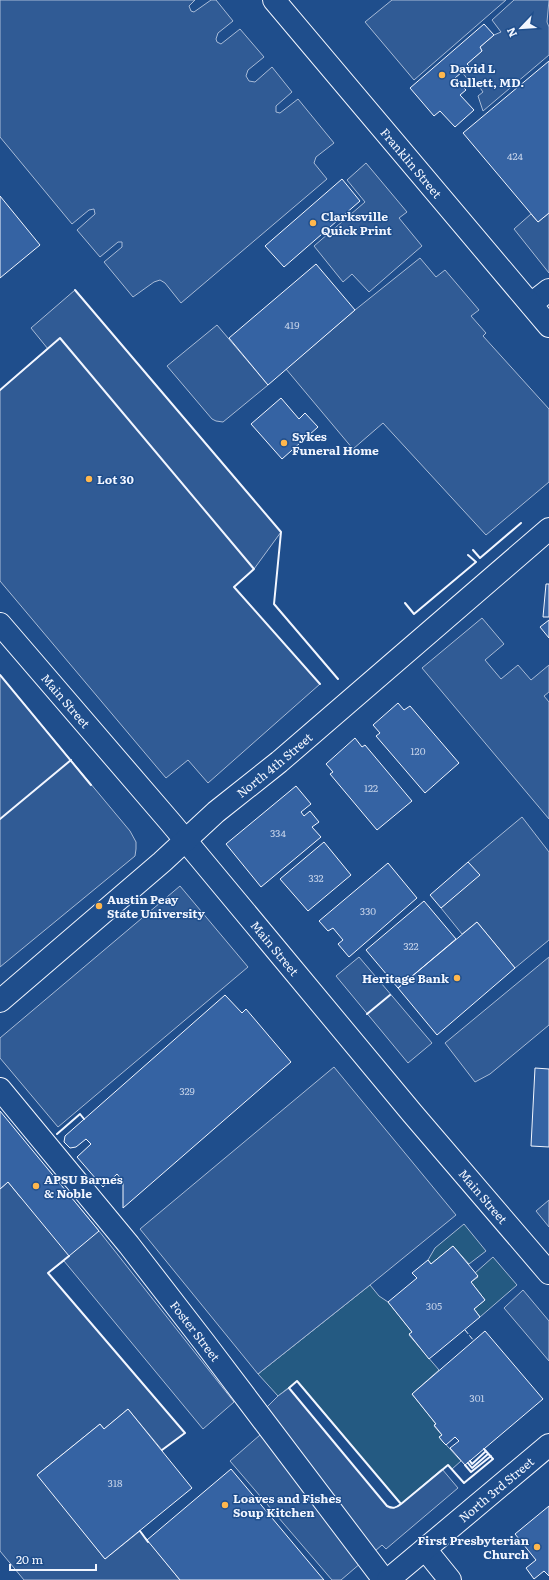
<svg xmlns="http://www.w3.org/2000/svg" width="549" height="1580" font-family="Literata,serif">
	<rect width="100%" height="100%" fill="#1f4e8c"/>
	<path fill="#245a82" stroke="#a8bbd7" d="M464,1224L486,1251L469,1264L453,1246L431,1264L428,1260L435,1248Z
		M493,1257L517,1285L480,1317L474,1309L485,1300L471,1282L478,1277L475,1273Z
		M370,1285L379,1296L388,1302L412,1332L409,1335L439,1370L412,1394L436,1424L434,1426L442,1435L439,1437L461,1461L452,1469L448,1465L401,1504L297,1381L278,1396L258,1374Z"/>
	<path fill="#305b95" stroke="#a8bbd7" d="M0,0H195L189,6L191,11L194,12L211,0H216L233,21L218,33L216,39L217,42L221,44L240,29L264,57L248,70L246,76L249,81L255,82L272,67L292,92L276,106V112L280,113L298,99L334,143L316,157L314,163L327,179L181,303L165,283L160,280L154,282L133,297L104,262L122,247V242H118L100,257L77,230L95,214L94,209L89,210L72,224L0,137Z
		M392,0H506L414,80L365,22Z
		M514,0H549L547,22L549,27V55L483,111L478,96L483,92L476,82L472,85L462,72L469,67L467,64L482,51L480,47L494,35L501,32L492,20Z
		M366,163L407,212L399,218L422,246L369,292L352,274L343,282L314,246L365,202L347,180Z
		M549,213V273L514,229L531,214L538,222Z
		M420,258L436,277L445,270L479,310L471,316L486,333L483,336L549,409V482L486,535L383,423L353,449L286,369L355,310Z
		M75,290L281,532L254,569L234,587L320,684L208,783L188,760L166,778L0,581V390L48,349L31,328Z
		M217,325L268,385L223,422L216,421L212,419L167,366Z
		M482,618L504,644L485,660L501,679L518,665L531,680L549,665V692L544,696L549,702V819L422,668Z
		M0,675L130,831L136,842V849L135,856L0,967Z
		M522,817L549,852V940L515,968L477,922L462,934L441,908L479,875L468,862Z
		M180,886L248,967L58,1127L0,1058V1038Z
		M359,957L432,1043L408,1063L336,976Z
		M549,957V1025L490,1074L475,1082L445,1043Z
		M334,1067L456,1215L370,1285L258,1374L140,1229Z
		M51,1173L99,1231L234,1402L203,1429L64,1261L48,1273L185,1433L162,1450L128,1409L104,1429L100,1424L38,1474L105,1559L140,1531L180,1580H24L0,1551V1189L8,1182L21,1198Z
		M549,1200V1227L536,1211Z
		M523,1290L549,1321V1361L504,1308Z
		M289,1388L387,1506L394,1508L401,1504L442,1469L458,1488L386,1549L382,1545L341,1580H332L230,1461L275,1422L266,1408L278,1396Z"/>
	<path fill="#3563a3" stroke="#f2f6ff" d="M484,24L494,35L480,47L482,51L467,64L469,66L455,78L466,90L460,95L474,110L455,127L440,111L434,116L410,88Z
		M549,61V213L538,222L463,133Z
		M342,179L360,201L284,267L265,246Z
		M0,196L40,245L0,278Z
		M316,264L355,310L268,385L229,338Z
		M281,398L299,419L305,413L318,427L282,459L251,424Z
		M546,584H549V617H543Z
		M549,620V638L540,627Z
		M398,703L404,710L410,706L459,763L425,793L376,736L380,733L373,725Z
		M355,738L362,747L365,745L412,801L377,830L330,774L333,772L326,764Z
		M296,786L311,804L301,812L304,816L310,811L319,822L312,827L321,837L261,887L226,844Z
		M324,842L351,875L308,911L280,879Z
		M468,862L480,875L441,908L430,895Z
		M388,863L417,898L349,957L338,944L343,940L333,928L328,931L319,921Z
		M424,901L456,939L398,988L366,950Z
		M477,922L515,968L437,1035L398,988Z
		M225,995L242,1013L246,1009L291,1062L123,1208V1181L117,1174L103,1187L77,1157L91,1144L86,1139L76,1147L70,1148L64,1142L65,1136Z
		M535,1068L549,1069V1147L531,1146Z
		M0,1111L99,1231L69,1256L8,1182L0,1189Z
		M453,1246L478,1276L471,1282L485,1300L474,1309L480,1317L429,1359L409,1334L412,1332L388,1302L417,1278L412,1273L428,1260L431,1264Z
		M485,1331L543,1399L465,1465L450,1448L459,1441L455,1437L446,1445L443,1442L439,1437L442,1435L434,1425L436,1424L412,1394Z
		M128,1409L192,1488L105,1559L37,1475L100,1424L104,1429Z
		M231,1469L318,1573L324,1580H180L147,1540Z
		M549,1506V1576L544,1571L534,1579L526,1568L536,1560L515,1534Z"/>
	<g fill="none" stroke-linecap="round" stroke-linejoin="round">
		<defs>
			<g id="street">
				<path d="M531,304L549,290"/>
				<path id="s1" d="M0,624L171,823L412,1113L549,1273"/>
				<path id="s2" d="M0,1001L162,862L216,812L279,762L549,529"/>
				<path id="s3" d="M0,1089L129,1245L204,1342L384,1580"/>
				<path d="M425,1549L450,1580"/>
			</g>
			<g id="secondary">
				<path id="s4" d="M274,0L549,326"/>
				<path id="s5" d="M388,1580L549,1445"/>
			</g>
		</defs>
		<use href="#street" stroke="#f2f6ff" stroke-width="24"/>
		<use href="#secondary" stroke="#f2f6ff" stroke-width="24"/>
		<use href="#street" stroke="#1f4e8c" stroke-width="22"/>
		<use href="#secondary" stroke="#1f4e8c" stroke-width="22"/>
		<path stroke="#f2f6ff" stroke-width="1" stroke-dasharray="5 2" stroke-linecap="butt" d="M465,1330L474,1341"/>
		<path stroke="#f2f6ff" stroke-width="2" d="M75,290L281,532L274,604L338,679
			M0,390L60,338L254,569L234,587L320,684
			M473,550L480,558L521,523
			M405,603L414,614L476,562L468,555
			M0,675L91,785
			M0,819L71,760
			M367,1014L390,995
			M57,1134L80,1114L84,1119
			M69,1256L48,1273L185,1433L162,1450
			M470,1461L472,1464L486,1451
			M468,1463L472,1468L488,1454
			M465,1465L471,1472L491,1456
			M401,1504L297,1381L289,1388L387,1506C393,1509 396,1508 401,1504L448,1465L464,1483L493,1459L484,1449
			M140,1531L148,1542"/>
	</g>
	<g fill="#ffb74d" stroke="#1f4e8c" stroke-width="1.5">
		<circle cx="442" cy="75" r="4"/>
		<circle cx="313" cy="223" r="4"/>
		<circle cx="284" cy="443" r="4"/>
		<circle cx="89" cy="479" r="4"/>
		<circle cx="99" cy="906" r="4"/>
		<circle cx="457" cy="978" r="4"/>
		<circle cx="36" cy="1186" r="4"/>
		<circle cx="225" cy="1505" r="4"/>
		<circle cx="537" cy="1547" r="4"/>
	</g>
	<g text-anchor="middle" dominant-baseline="central" stroke-width="3" stroke-linejoin="round" paint-order="stroke">
		<g font-size="10" fill="#c3d1e8">
			<text x="515" y="155">424</text>
			<text x="292" y="324">419</text>
			<text x="418" y="750">120</text>
			<text x="371" y="787">122</text>
			<text x="278" y="832">334</text>
			<text x="316" y="877">332</text>
			<text x="368" y="910">330</text>
			<text x="411" y="945">322</text>
			<text x="187" y="1090">329</text>
			<text x="434" y="1305">305</text>
			<text x="477" y="1397">301</text>
			<text x="115" y="1482">318</text>
		</g>
		<g font-size="12" font-weight="bold" fill="#f2f6ff" stroke="#1f4e8c" text-anchor="start">
			<text x="450" y="68">David L<tspan x="450" dy="14">Gullett, MD.</tspan></text>
			<text x="321" y="216">Clarksville<tspan x="321" dy="14">Quick Print</tspan></text>
			<text x="292" y="436">Sykes<tspan x="292" dy="14">Funeral Home</tspan></text>
			<text x="97" y="479">Lot 30</text>
			<text x="107" y="899">Austin Peay<tspan x="107" dy="14">State University</tspan></text>
			<text x="449" y="978" text-anchor="end">Heritage Bank</text>
			<text x="44" y="1179">APSU Barnes<tspan x="44" dy="14">&amp; Noble</tspan></text>
			<text x="233" y="1498">Loaves and Fishes<tspan x="233" dy="14">Soup Kitchen</tspan></text>
			<text x="529" y="1540" text-anchor="end">First Presbyterian<tspan x="529" dy="14">Church</tspan></text>
		</g>
		<g font-size="12" fill="#f2f6ff" stroke="#1f4e8c">
			<text stroke="none"><textPath href="#s4" startOffset="213">Franklin Street</textPath></text>
			<text stroke="none"><textPath href="#s1" startOffset="101">Main Street</textPath></text>
			<text stroke="none"><textPath href="#s2" startOffset="362">North 4th Street</textPath></text>
			<text stroke="none"><textPath href="#s1" startOffset="425">Main Street</textPath></text>
			<text stroke="none"><textPath href="#s1" startOffset="749">Main Street</textPath></text>
			<text stroke="none"><textPath href="#s3" startOffset="311">Foster Street</textPath></text>
			<text stroke="none"><textPath href="#s5" startOffset="141">North 3rd Street</textPath></text>
		</g>
	</g>
	<g transform="translate(521 28) rotate(245)" stroke="#1f4e8c" stroke-width="3" paint-order="stroke">
	<path d="M0-3L7 15L0 10L-7 15Z" fill="#f2f6ff"/>
	<text y="-6" font-size="11" font-weight="bold" text-anchor="middle" fill="#f2f6ff">N</text>
	</g>
	<path d="M10 1564v6h86v-6" fill="none" stroke="#f2f6ff" stroke-width="2"/>
	<text x="16" y="1564" font-size="12" fill="#f2f6ff" stroke="#1f4e8c" stroke-width="3" paint-order="stroke">20 m</text>
</svg>
